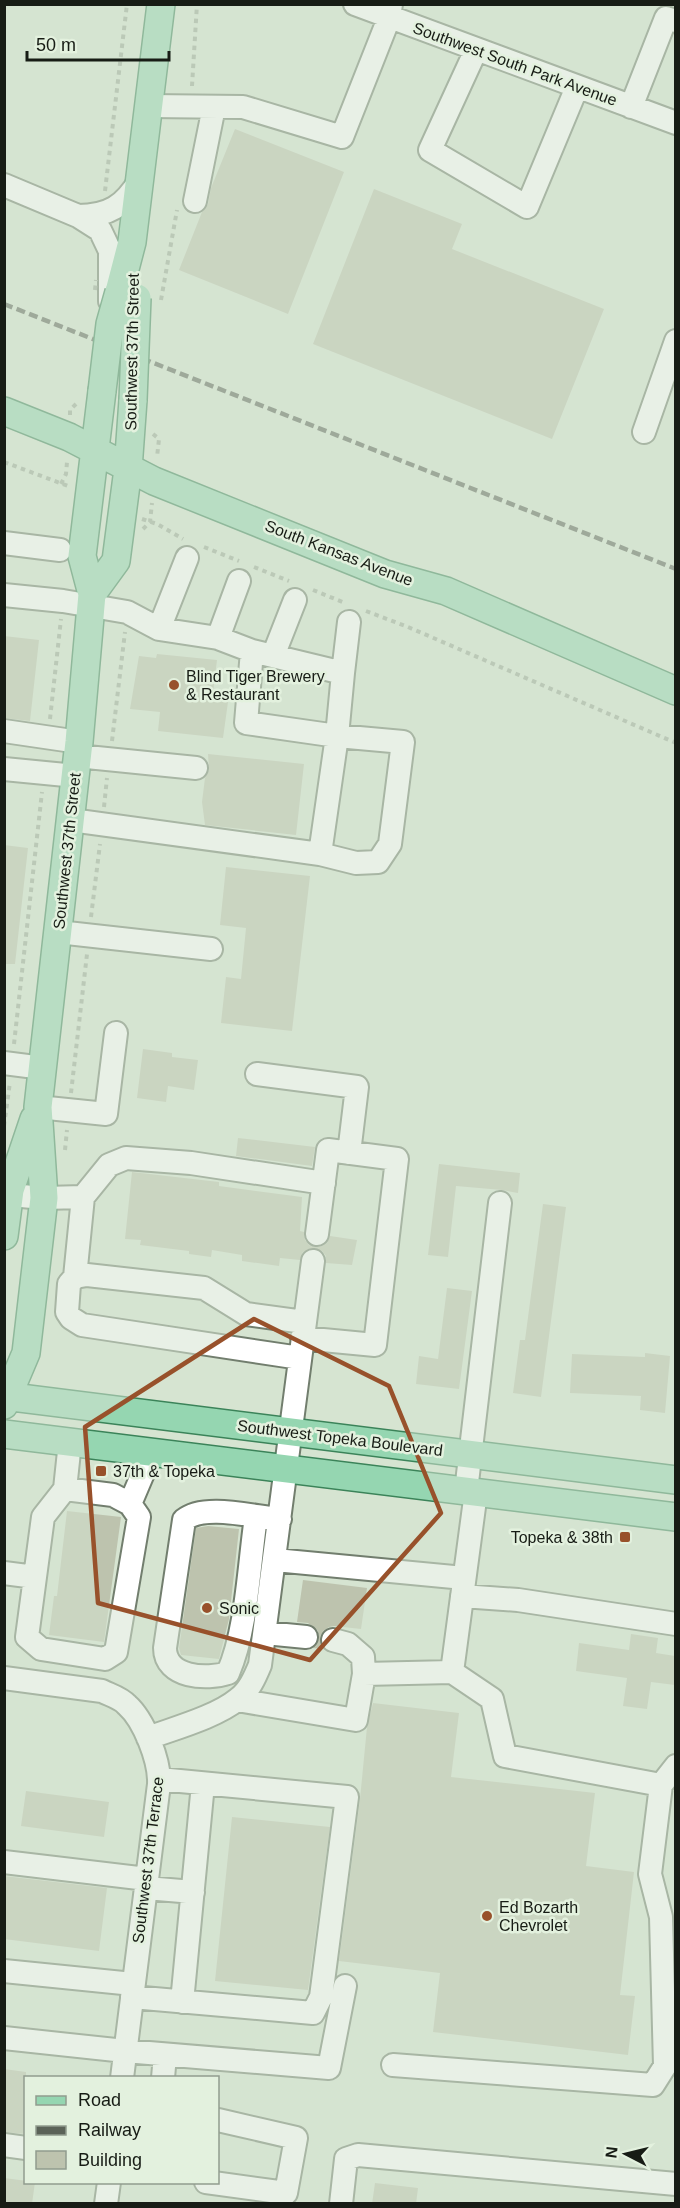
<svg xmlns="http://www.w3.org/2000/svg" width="680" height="2208" font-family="Arial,sans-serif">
	<rect width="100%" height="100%" fill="#d6e4d1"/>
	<path fill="#bdc3ae" d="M235,129L344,172L288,314L179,270L202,212L208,204L211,188Z
		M374,189L462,224L452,249L604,309L552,439L313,344Z
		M4,636L39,640L30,721L4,718Z
		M157,654L217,660L212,700L228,702L223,738L158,731L160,712L130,709L139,656L156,658Z
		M208,754L304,764L296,835L205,825L202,802L205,778L209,770Z
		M4,845L28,848L15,964H4Z
		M226,867L310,876L292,1031L221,1023L226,977L241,979L246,928L220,925Z
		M143,1049L172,1053V1057L198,1060L194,1090L168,1086L166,1102L137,1098Z
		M238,1138L315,1147L312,1166L236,1156Z
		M439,1164L520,1173L518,1193L502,1190L456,1186L448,1257L428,1255Z
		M132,1172L219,1182V1186L302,1197L300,1231L304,1232L305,1240L309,1245L316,1247L327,1243L330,1236L357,1240L352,1265L326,1263V1256L322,1251L314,1248L303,1252L300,1260L280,1258L279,1266L242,1261V1255L212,1250L211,1257L189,1254V1251L140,1245L141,1240L125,1239Z
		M543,1204L566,1207L541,1397L513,1393L520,1340H525Z
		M447,1288L472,1291L459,1389L416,1384L419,1356L438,1359Z
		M645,1353L670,1356L665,1413L640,1410L641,1396L570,1393L572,1354L645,1357Z
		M67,1511L121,1517L104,1642L49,1635L54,1596H57Z
		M208,1526L239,1529L229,1619L219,1659L181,1655L179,1648L196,1528Z
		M303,1580L367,1588L361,1629L334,1626L329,1627L323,1631L320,1637L323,1649L313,1648L319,1639L318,1631L308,1623L297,1622Z
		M631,1634L658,1638L656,1653L675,1656V1685L651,1682L647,1709L623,1706L627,1678L576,1671L579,1643L629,1650Z
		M373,1703L459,1713L451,1777L595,1793L586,1866L634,1872L620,1995L635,1996L628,2055L433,2032L440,1973L339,1961L360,1799L367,1727Z
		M26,1791L109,1802L104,1837L21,1826Z
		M232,1817L330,1827L308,1990L215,1981Z
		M4,1876L107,1888L99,1951L4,1939Z
		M4,2069L26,2072V2134L4,2132Z
		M4,2178L35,2182L32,2204H4Z
		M375,2183L418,2188L416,2204H372Z"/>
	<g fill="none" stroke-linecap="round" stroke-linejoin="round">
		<defs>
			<path id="minor" d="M355,4L676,123
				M476,50L430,150L527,207L577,87
				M149,106L243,107L342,137L389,18L391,4
				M631,107L666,18L676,21
				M4,185L78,216L100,230L110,251V301
				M195,201L214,107
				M78,216C109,216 124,206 140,180
				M644,432L676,341
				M4,543L60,550
				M4,595L63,601L127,612L159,629L218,638L252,651L343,673L337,736L246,723L252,651
				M159,629L187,558
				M218,638L239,581
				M273,656L295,600
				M343,673L349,622
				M4,731L79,742
				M77,756L196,768
				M4,769L76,776
				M71,820L320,854L337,736L403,742L390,844L378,862L356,863L320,854
				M58,932L211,949
				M4,1063L43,1068
				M257,1074L357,1087L349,1153
				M38,1107L106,1114L116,1033
				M10,1195L44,1198L83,1197
				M75,1277L83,1197L109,1165L126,1158L191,1163L324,1183
				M302,1338L375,1345L397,1159L328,1150L317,1234
				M300,1358L82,1325L71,1318L67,1312L69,1284L75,1277L87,1275L204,1288L246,1314L304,1322
				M65,1489L113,1495L130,1504L139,1517L116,1652L105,1659L41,1649L27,1637L43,1517L65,1489L70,1442
				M466,1491L500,1203
				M130,1504L152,1452
				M256,1517C249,1564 247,1630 228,1673C207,1680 165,1678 165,1648L184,1520C204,1503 254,1517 280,1519
				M275,1560L464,1578
				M4,1573L35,1577
				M462,1596L518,1600L676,1624
				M265,1633L306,1637
				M333,1640L348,1644L363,1657L364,1674
				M4,1678L102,1691C110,1695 121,1698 127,1705C144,1720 160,1761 159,1784L122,2078
				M237,1700L356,1720L364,1674L452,1672
				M148,1738C175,1728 216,1717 238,1699C249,1691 255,1677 260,1665L313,1261
				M661,1785L676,1766
				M4,1862L147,1879
				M146,1888L193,1892
				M4,1971L133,1984
				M132,1997L313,2013L321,1997L347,1797L159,1779
				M182,2002L203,1784
				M4,2038L125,2051L329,2068L345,1986
				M393,2065L653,2085L665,2066L661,1917L650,1874L661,1785L505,1756L492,1699L452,1672L476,1492
				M163,2078L165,2055
				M4,2145L26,2148
				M206,2182L286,2193L296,2138L218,2120
				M106,2204L109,2182
				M341,2204L346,2159L358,2155L676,2184"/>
			<path id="major" d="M119,292L132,242L161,4
				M4,411L69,437L154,481L385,574L446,591L676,691
				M92,594L116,561L128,469L133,400
				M4,1236L10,1190L34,1119
				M4,1396L676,1480
				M4,1405L26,1353L44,1198L38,1107L79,742L92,594L82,556L102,391
				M4,1434L676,1517"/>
		</defs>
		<use href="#minor" stroke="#727e6e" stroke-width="26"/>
		<use href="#major" stroke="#3b8359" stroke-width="30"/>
		<path stroke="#9ca898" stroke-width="4" stroke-dasharray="4.5 4.5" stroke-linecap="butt" d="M192,86L197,4
			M105,191L127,4
			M161,300L177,210
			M70,415V410L78,402
			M153,434L159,439L157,457
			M4,462L68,486
			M61,484L66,474L67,462
			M142,519L157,524L183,539
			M143,529L150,522L152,503
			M204,547L239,561
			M254,567L289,581
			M313,590L345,603
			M366,611L408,627L676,743
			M50,719L61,619
			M112,741L125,632
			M104,807L107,778
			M91,917L100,844
			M14,1044L42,792
			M71,1093L87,954
			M4,1126L10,1082
			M65,1150L67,1130"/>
		<use href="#minor" stroke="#fff" stroke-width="22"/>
		<use href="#major" stroke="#95d6b1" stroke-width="27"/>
		<path stroke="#5b6358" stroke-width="4.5" stroke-dasharray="9 4.5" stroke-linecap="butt" d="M4,304L676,569"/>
		<defs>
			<path id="major-bridge" d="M102,391L110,324L119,292
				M133,400L137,298"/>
		</defs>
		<use href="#major-bridge" stroke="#3b8359" stroke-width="30" stroke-linecap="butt"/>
		<path stroke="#9ca898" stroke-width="4" stroke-dasharray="4.5 4.5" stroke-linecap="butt" d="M95,290L96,280"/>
		<use href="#major-bridge" stroke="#95d6b1" stroke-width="27"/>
	</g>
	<path d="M0 0H680V2208H0ZM254,1319L389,1386L441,1513L310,1660L98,1603L85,1427Z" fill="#d6e4d1" fill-opacity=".55" fill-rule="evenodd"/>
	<path fill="none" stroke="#98512b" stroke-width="4.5" stroke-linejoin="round" d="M254,1319L389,1386L441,1513L310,1660L98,1603L85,1427Z"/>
	<g fill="#98512b" stroke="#e3f1de" stroke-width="2">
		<circle cx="174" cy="685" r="6"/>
		<rect x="95" y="1465" width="12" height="12" rx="3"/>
		<rect x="619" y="1531" width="12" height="12" rx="3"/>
		<circle cx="207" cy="1608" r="6"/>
		<circle cx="487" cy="1916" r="6"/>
	</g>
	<g text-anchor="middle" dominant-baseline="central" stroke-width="5" stroke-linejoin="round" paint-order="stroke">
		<g font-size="16" fill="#171c15" stroke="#e3f1de">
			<text transform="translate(515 64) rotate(20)">Southwest South Park Avenue</text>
			<text transform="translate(132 352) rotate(-89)">Southwest 37th Street</text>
			<text transform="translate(339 553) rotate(21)">South Kansas Avenue</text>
			<text transform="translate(67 851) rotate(-84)">Southwest 37th Street</text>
			<text transform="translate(340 1438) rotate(7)">Southwest Topeka Boulevard</text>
			<text transform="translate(148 1860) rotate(-83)">Southwest 37th Terrace</text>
		</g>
		<g font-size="16" fill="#171c15" stroke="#e3f1de" text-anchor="start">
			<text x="186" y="676">Blind Tiger Brewery<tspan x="186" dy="18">&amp; Restaurant</tspan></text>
			<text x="113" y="1471">37th &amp; Topeka</text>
			<text x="613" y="1537" text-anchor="end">Topeka &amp; 38th</text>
			<text x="219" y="1608">Sonic</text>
			<text x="499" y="1907">Ed Bozarth<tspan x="499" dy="18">Chevrolet</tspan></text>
		</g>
	</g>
	<rect width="680" height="2208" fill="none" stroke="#171c15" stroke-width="12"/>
	<rect x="24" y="2076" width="195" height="108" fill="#e3f1de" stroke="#919c8e" stroke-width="1.5"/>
	<rect x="36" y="2096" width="30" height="9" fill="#95d6b1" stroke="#919c8e" stroke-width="1.5"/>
	<text x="78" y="2106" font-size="18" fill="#171c15">Road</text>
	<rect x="36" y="2126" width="30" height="9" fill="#5b6358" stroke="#919c8e" stroke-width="1.5"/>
	<text x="78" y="2136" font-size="18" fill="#171c15">Railway</text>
	<rect x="36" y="2151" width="30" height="18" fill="#bdc3ae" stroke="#919c8e" stroke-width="1.5"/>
	<text x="78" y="2166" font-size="18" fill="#171c15">Building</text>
	<g transform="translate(626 2154) rotate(277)" stroke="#e3f1de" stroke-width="4.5" paint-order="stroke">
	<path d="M0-4.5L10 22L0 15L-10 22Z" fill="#171c15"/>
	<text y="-9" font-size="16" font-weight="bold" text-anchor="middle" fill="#171c15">N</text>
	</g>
	<path d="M27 51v9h142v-9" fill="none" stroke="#171c15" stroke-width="3"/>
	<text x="36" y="51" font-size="18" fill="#171c15" stroke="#e3f1de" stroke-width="4.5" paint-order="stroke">50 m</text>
</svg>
